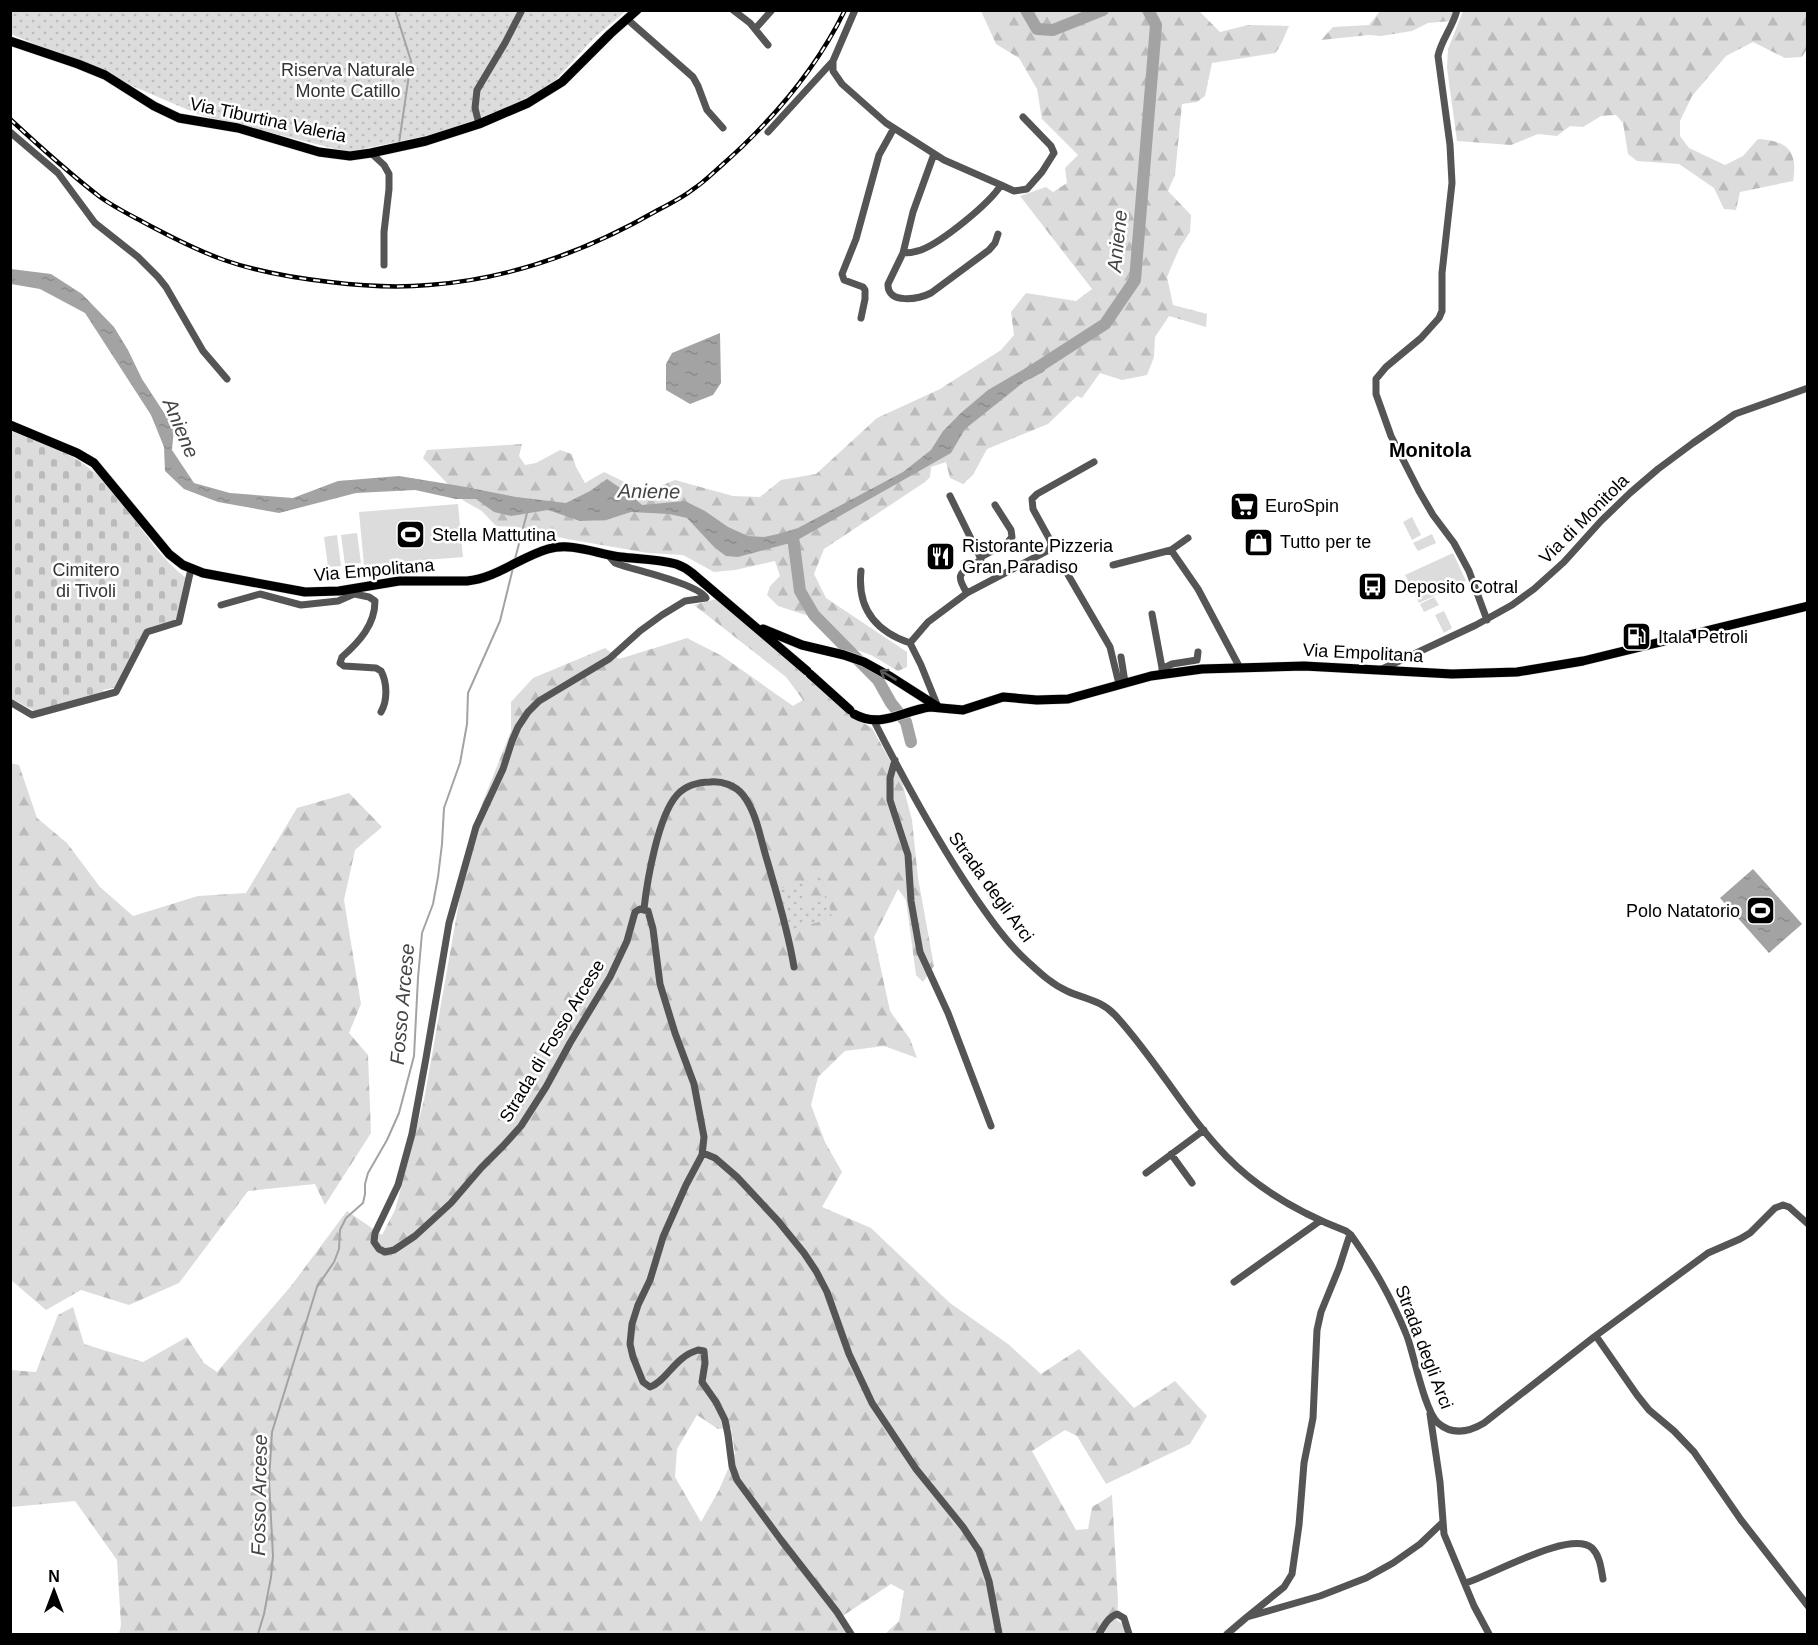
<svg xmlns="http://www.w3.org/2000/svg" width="1818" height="1645" font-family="Arial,sans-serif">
	<defs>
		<pattern id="forest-firs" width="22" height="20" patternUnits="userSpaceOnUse" patternTransform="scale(1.5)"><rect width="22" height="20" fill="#dcdcdc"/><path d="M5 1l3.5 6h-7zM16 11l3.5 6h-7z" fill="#bbb"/></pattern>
		<pattern id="cemetery-stones" width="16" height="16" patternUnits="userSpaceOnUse" patternTransform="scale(1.5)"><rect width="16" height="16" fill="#dcdcdc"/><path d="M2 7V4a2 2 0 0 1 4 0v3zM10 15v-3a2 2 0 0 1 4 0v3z" fill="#bbb"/></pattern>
		<pattern id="park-dots" width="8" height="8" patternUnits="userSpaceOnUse" patternTransform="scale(1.5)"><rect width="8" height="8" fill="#dcdcdc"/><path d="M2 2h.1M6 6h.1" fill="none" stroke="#bbb" stroke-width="1.8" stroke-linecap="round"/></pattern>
		<pattern id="water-ripples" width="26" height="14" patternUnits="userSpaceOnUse" patternTransform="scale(1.5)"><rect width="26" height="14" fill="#a3a3a3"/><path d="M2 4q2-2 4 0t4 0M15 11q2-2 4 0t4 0" fill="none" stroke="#8b8b8b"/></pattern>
	</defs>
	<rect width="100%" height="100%" fill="#fff"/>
	<path fill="#dcdcdc" d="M458,504L463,557L364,565L359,512Z
		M1412,517L1421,535L1412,540L1403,522Z
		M357,533L361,563L345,565L341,535Z
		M1432,534L1436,543L1418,551L1413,543Z
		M337,535L341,566L328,567L324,537Z
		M1453,553L1466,581L1419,603L1405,575Z
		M1434,597L1439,605L1424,612L1420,604Z
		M1444,611L1452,628L1444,633L1435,615Z"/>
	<path fill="url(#forest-firs)" fill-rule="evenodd" d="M981,11H1199L1220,32L1248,25L1289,26C1284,36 1282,45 1275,53L1212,63L1205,96L1197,102L1182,104L1175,175L1168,191L1191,215L1190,232L1179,249L1167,277L1173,305L1207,314L1206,327L1169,316L1155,337L1154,357L1147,375L1122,380L1100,373L1082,398L1077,396L1048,424L987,449L973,475L963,484L950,478L946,462L931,467L930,477L925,482L824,549L814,574L826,598L907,652V667L898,671L871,655L846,646L815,618L778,606L767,595L770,586L780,576L775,561L735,570L714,572L683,555L648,553L567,539L518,527L496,526L482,511L464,501L423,458L427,450L522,444L519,456L525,465L536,463L560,450L572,454L576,467L585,483L604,472L645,492L675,480L733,496L760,497L781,480L816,474L877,418L940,389L1001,350L1014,335L1011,312L1026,293L1076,301L1092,289L1020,196L1046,187L1053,192L1067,183L1065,168L1078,155L1042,119L1037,89L1019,58L996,44Z
		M1380,11H1454L1451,21L1428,23L1412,31L1381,36L1369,35L1321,40L1333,27L1369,25Z
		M1463,11H1807V49L1802,57L1785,58L1753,42L1726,56L1692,96L1680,121V136L1689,148L1725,165L1743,156L1758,139C1788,141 1798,151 1793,181L1740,192L1736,210L1724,209L1714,188L1679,164L1637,161L1628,154L1623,123L1616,115L1601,116L1583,127L1570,126L1557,136L1538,134L1511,145L1457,141L1447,68L1448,49Z
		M716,599L786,657L855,718L872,728L902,782L912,820L918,878L934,966L923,982L916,975L906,900L898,889L874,937L890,1011L910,1039L917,1058L884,1046L845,1051L818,1077L811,1105L825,1142L842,1172L822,1207L871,1228L950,1303L1008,1344L1041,1374L1079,1349L1134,1408L1175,1381L1207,1416L1190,1444L1106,1484L1077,1436L1065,1430L1032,1451L1076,1530L1088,1529L1092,1507L1112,1495L1118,1601L1117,1620L1126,1627V1634H885L899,1621L904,1591L891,1584L838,1619L847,1634H119L121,1625L117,1560L75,1501L12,1507L11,1513V1370L36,1372L58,1315L73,1307L84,1344L143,1362L187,1337L204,1363L217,1372L291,1286L347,1211L382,1235L395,1210L424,1100L472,829L511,731V702L533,678L605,648L619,659L687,638L722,656L793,706L803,700L786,677L694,605ZM697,1415L718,1429L731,1428L735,1453L719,1490L701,1522L675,1477L677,1449Z
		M10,763L19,765L37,818L67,843L100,887L133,916L198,896L246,893L297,808L349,793L382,827L355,850L344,900L361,1004L349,1033L368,1055L371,1133L325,1205L315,1184L248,1191L179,1283L129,1305L81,1290L46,1310L11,1280Z"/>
	<path fill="url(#cemetery-stones)" d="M11,431C37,442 67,450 89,468C128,498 146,548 186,578L176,623L145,630L117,687L103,690L104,693L34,711L11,698Z"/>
	<path fill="url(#park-dots)" fill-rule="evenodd" d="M11,10L626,11L594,38L550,86L508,107L444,132L348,152L200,115L11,34Z
		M822,876L832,918L791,930L779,889ZM820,881L826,900L805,906L799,887Z"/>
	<path fill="url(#water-ripples)" d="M11,269L51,274L82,294L114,327L128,350L142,379L174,428L172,450L194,483L230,493L293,498L338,481L399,476L460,486L516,497L566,503L590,491L607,479L632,496L642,505L685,501L705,511L728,527L748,536L764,537L778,534L798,528L903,472L931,450L943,431L962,412L988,390L1038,361L1043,365L1045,371L1024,382L965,429L951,453L794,542L738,557L726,556L715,548L687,518L669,514L631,512L606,520L580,521L548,510L511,516L494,512L476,499H456L415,490L356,493L279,513L218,502L184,489L165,471L164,447L151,415L85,313L40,289L11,284Z
		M720,333L721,383L713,395L690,404L666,390V364L672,353Z
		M1753,869L1802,924L1769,953L1720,898Z"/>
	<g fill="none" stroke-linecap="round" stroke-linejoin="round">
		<path stroke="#a3a3a3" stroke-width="2" d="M395,10L411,61L399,143
			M515,559L527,513
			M258,1634L264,1614L271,1577L273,1556L269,1481L272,1432L317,1287L334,1262L339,1249L340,1230L346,1218L363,1203L365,1194V1184L368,1173L387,1140L399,1113L414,1056L418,978L422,933L433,904L438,877L442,844L444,808L460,763L467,724L468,693L500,621L513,568"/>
		<path stroke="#a3a3a3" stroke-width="12" d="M1026,10L1037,29L1053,30L1103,10
			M1029,373L1105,324L1135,280L1156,25L1148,10
			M793,537L800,591L814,615L878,680L891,703L906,722L911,742"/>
		<defs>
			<path id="major" d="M10,41L78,64L105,75L154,106L179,118L238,128L319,152L350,156L371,153L426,141L479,124L528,103L562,82L610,34L637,10
				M10,425L77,453L94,463L169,554L183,565L203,573L305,592L339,591L399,581H467C497,578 520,557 548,549C572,542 597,554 621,557C639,559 658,559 676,564C682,566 687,569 692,573L807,671
				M763,629L802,645L844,655L864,662L891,677L938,707
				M810,674L850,710
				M854,714C881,729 902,711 930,707L963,710L1003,697L1037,700L1068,699L1151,676L1202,669L1304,666L1452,674L1517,672L1583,661L1808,606"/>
		</defs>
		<use href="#major" stroke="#dbdbdb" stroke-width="10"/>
		<path stroke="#555" stroke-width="7" d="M733,10L750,23L768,45
			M1457,10C1453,27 1441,40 1438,56L1450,145L1452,183L1442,273V311L1439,318L1421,338L1386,367L1376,379V394L1391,436L1419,491L1433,515L1454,543L1469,571L1487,620
			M627,19L693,77L698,86L707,110L723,128
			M755,29L772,10
			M833,61V71L842,84L886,123L944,160L1001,185L1014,191L1027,189L1042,172L1054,153L1051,146L1023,117
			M479,124L475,108L477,90L505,43L522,10
			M10,132L58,173L95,223L138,257L158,277L166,287L203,351L227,379
			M768,132L833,61L855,10
			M371,153L384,165L389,174V189L384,232V265
			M934,154L913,212L903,253L888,284C887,305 919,299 931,293L989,250L995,243L998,234
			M903,253C909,253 915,252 921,250C942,242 989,204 1001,185
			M861,318L865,299V290L863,287L844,280L842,274L856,239L879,155L894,128
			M1171,550L1198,589L1240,668
			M608,555L615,563C633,570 699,584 706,598L685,601L662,615L640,631L609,659L539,701L528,712L518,727L512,741L503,769L476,827L449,923L426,1058L412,1134L398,1185L375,1233L374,1242L379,1249L385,1252L394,1250L415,1236L451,1203L481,1168L503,1146L521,1126L546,1087L570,1043L610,977L627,941L635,912L640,909L648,911L653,929L660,984L675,1033L694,1084L704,1137L702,1155L686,1185L663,1237L650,1280L638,1305L632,1324L630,1344L633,1357L643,1382L650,1387C667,1381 674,1357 698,1350L704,1351L705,1363L702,1382L716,1402L725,1420L728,1435L732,1466L737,1480L781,1540L837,1612L851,1634
			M981,557L1007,543L1012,537L1011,530L995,505
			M1113,565L1171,550L1188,538
			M861,571C857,608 875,631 910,643
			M1067,573L1110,647L1119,684
			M345,592L369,597L375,601C375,625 359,642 342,657L340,663L344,666L376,668L381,671C387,682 388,700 381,712
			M967,593L1049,550L1051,545L1050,540L1033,509L1032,499L1037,494L1094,462
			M221,605L260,594L301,605L338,601L354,594
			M1152,614L1163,673
			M1121,657L1125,682
			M1162,669L1172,664L1197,660L1198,652
			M1380,670L1476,625L1512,605L1534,589L1564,562L1601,521L1630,493L1658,469L1693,443L1735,414L1808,388
			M10,702L32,715L116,692L147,632L179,622L191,569
			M938,707L921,665L910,643L928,622L967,593C951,568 967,574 981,559L950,496
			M874,721C904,780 936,839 973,894C989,917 1006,942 1027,961C1039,972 1051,984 1067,991C1084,999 1101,1000 1115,1015C1156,1059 1185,1114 1227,1157C1260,1191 1302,1214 1346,1231L1351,1235C1375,1269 1391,1297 1407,1336C1414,1355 1425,1412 1438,1423C1453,1436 1469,1432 1484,1423L1594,1337L1708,1253L1740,1239L1750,1233L1775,1208L1783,1205L1789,1207L1808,1224
			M895,760L890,778V800L908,855L911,901L920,952L948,1013L991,1126
			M644,909C647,881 658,816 677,795C685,786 698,782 710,782C722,781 735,785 743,795C757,813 760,838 767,860C777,895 788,930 794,967
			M703,1153L715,1158L737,1177L778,1221L804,1253L816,1271L827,1292L849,1354L872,1403L916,1469L963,1527L979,1551L989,1581L999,1634
			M1171,1154L1192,1183
			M1146,1173L1204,1130
			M1234,1282L1320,1221
			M1596,1336L1637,1395L1649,1410L1674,1431L1694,1452L1741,1520L1808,1606
			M1430,1414L1440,1482L1444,1534L1474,1606L1489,1634
			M1465,1583C1491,1576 1570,1529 1592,1548C1600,1556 1601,1568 1603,1579
			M1247,1617L1284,1587L1292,1574L1299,1525L1304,1463L1313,1418L1317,1330L1321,1312L1339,1268L1350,1234
			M1099,1634C1104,1626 1108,1617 1117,1614L1124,1618L1129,1634
			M1227,1634L1247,1617L1320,1596L1366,1578L1393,1563L1420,1544L1442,1523"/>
		<use href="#major" stroke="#000" stroke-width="9"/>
		<defs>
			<path id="rail" d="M10,119C39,146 69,173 100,197C114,207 128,214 143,222C169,236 196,250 224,260C258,272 294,278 330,282C363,286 396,288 429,285C511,279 587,251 658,210C669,204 682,198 692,190C703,183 713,173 722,165C773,120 815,71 845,10"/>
		</defs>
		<use href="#rail" stroke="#000" stroke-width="4.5"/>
		<use href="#rail" stroke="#fff" stroke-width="2" stroke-dasharray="7" stroke-linecap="butt"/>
	</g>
	<defs><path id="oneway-shaft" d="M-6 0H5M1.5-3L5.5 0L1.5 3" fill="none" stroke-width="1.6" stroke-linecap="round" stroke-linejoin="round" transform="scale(1.5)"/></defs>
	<use stroke="#595959" href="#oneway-shaft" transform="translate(888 675) rotate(-149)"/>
	<defs>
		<symbol id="supermarket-square" viewBox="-11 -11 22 22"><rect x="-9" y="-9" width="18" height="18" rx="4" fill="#000" stroke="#fff"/><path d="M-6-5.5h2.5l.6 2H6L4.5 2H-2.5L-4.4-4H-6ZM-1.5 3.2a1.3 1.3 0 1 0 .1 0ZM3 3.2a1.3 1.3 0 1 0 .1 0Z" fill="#fff"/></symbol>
		<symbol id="stadium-square" viewBox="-11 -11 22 22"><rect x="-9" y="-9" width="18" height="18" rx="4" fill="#000" stroke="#fff"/><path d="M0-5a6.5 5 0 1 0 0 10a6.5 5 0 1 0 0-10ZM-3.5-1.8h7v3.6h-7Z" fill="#fff"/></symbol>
		<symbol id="shop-square" viewBox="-11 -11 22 22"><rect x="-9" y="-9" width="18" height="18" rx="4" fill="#000" stroke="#fff"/><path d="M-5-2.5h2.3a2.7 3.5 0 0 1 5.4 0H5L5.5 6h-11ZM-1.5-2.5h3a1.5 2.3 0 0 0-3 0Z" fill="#fff"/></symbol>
		<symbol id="restaurant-square" viewBox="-11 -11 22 22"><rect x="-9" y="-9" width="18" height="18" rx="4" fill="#000" stroke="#fff"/><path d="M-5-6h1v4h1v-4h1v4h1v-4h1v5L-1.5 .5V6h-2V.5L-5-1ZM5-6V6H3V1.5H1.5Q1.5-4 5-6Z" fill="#fff"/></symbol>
		<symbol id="bus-square" viewBox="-11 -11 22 22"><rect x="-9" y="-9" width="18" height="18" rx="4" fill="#000" stroke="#fff"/><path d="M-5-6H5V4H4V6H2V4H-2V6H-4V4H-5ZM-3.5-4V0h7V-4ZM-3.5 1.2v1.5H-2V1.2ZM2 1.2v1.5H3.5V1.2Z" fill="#fff"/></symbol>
		<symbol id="fuel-square" viewBox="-11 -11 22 22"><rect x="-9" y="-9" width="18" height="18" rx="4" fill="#000" stroke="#fff"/><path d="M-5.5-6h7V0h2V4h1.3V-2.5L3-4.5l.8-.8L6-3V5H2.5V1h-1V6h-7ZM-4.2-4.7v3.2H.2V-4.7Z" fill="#fff"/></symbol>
	</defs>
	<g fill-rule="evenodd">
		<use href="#supermarket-square" x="1228" y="490" width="33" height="33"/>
		<use href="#stadium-square" x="394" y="518" width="33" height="33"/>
		<use href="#shop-square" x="1242" y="526" width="33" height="33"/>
		<use href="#restaurant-square" x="924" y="540" width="33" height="33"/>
		<use href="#bus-square" x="1356" y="570" width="33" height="33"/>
		<use href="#fuel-square" x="1620" y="620" width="33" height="33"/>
		<use href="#stadium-square" x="1744" y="894" width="33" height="33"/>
	</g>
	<g text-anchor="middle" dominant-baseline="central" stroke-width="5" stroke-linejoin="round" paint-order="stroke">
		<g font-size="18" fill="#333" stroke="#fff">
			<text x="348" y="70">Riserva Naturale<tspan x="348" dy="21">Monte Catillo</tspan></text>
			<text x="86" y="570">Cimitero<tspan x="86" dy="21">di Tivoli</tspan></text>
		</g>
		<g font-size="18" fill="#000" stroke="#fff">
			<text transform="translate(268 120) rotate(12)">Via Tiburtina Valeria</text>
			<text transform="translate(1584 519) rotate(-45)">Via di Monitola</text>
			<text transform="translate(374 570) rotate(-5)">Via Empolitana</text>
			<text transform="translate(1363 653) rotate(3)">Via Empolitana</text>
			<text transform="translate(991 887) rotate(54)">Strada degli Arci</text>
			<text transform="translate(552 1041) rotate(-59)">Strada di Fosso Arcese</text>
			<text transform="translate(1424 1347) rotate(69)">Strada degli Arci</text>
		</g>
		<g font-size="18" fill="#000" stroke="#fff" text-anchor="start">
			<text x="1265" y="506">EuroSpin</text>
			<text x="432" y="535">Stella Mattutina</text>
			<text x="1280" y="542">Tutto per te</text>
			<text x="962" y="546">Ristorante Pizzeria<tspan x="962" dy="21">Gran Paradiso</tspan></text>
			<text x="1394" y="587">Deposito Cotral</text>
			<text x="1658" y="637">Itala Petroli</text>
			<text x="1740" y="911" text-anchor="end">Polo Natatorio</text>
		</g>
		<g font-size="20" font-style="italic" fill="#444" stroke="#fff">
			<text transform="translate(1117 241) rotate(-84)">Aniene</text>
			<text transform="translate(181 428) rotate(67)">Aniene</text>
			<text transform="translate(649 491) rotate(1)">Aniene</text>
			<text transform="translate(402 1004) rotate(-85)">Fosso Arcese</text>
			<text transform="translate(259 1495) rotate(-89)">Fosso Arcese</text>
		</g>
		<g font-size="20" font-weight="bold" fill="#000" stroke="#fff">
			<text x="1430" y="450">Monitola</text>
		</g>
	</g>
	<rect width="1818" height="1645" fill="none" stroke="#000000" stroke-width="24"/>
	<g transform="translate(54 1591)" stroke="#ffffff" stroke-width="4.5" paint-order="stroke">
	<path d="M0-4.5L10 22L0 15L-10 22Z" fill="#000000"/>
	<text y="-9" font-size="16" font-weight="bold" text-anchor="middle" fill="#000000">N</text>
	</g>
</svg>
